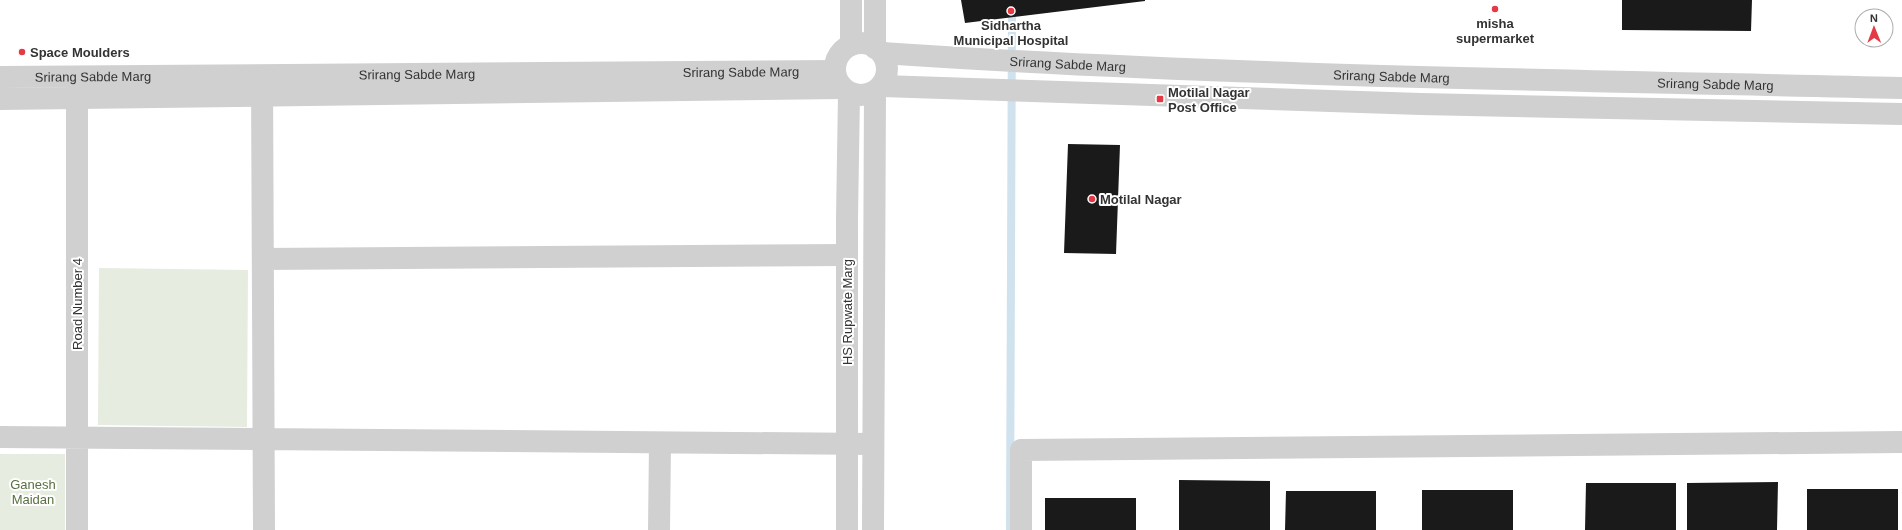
<svg xmlns="http://www.w3.org/2000/svg" width="1902" height="530" font-family="Helvetica,sans-serif">
	<rect width="100%" height="100%" fill="#fff"/>
	<path fill="#e6ecdf" d="M99,268L248,270L247,427L98,425Z
		M0,454H65V530H0Z"/>
	<g fill="none" stroke-linecap="round" stroke-linejoin="round">
		<path stroke="#cfe2ee" stroke-width="8" d="M1010,530L1012,0"/>
	</g>
	<path fill="#1a1a1a" d="M961,0H1145V1L965,23Z
		M1622,0H1752L1751,31L1622,30Z
		M1068,144L1120,145L1116,254L1064,253Z
		M1179,480L1270,481V530H1179Z
		M1778,482L1777,530H1687V483Z
		M1586,483H1676V530H1585Z
		M1807,489H1898V530H1807Z
		M1422,490H1513V530H1422Z
		M1286,491H1376V530H1285Z
		M1045,498H1136V530H1045Z"/>
	<g fill="none" stroke-linecap="round" stroke-linejoin="round">
		<path stroke="#d0d0d0" stroke-width="22" d="M262,78L264,530
			M263,259L847,255
			M0,437L873,444
			M77,530V78
			M659,530L660,443
			M1021,530V450L1902,442"/>
		<g stroke="#d0d0d0" stroke-width="22">
			<path d="M851,0V45"/>
			<path d="M875,0V48"/>
			<circle cx="861" cy="69" r="26"/>
			<path id="s1" d="M882,53C1221,76 1562,80 1902,88"/>
			<path id="s2" d="M0,77L834,71"/>
			<path d="M882,86L1421,104L1902,114"/>
			<path d="M0,99L841,88"/>
			<path d="M847,530V218L849,94"/>
			<path d="M873,530L875,92"/>
		</g>
	</g>
	<g fill="#e63946" stroke="#fff" stroke-width="1.5">
		<circle cx="1495" cy="9" r="4"/>
		<circle cx="1011" cy="11" r="4"/>
		<circle cx="22" cy="52" r="4"/>
		<rect x="1156" y="95" width="8" height="8" rx="2"/>
		<circle cx="1092" cy="199" r="4"/>
	</g>
	<g text-anchor="middle" dominant-baseline="central" stroke-width="4" stroke-linejoin="round" paint-order="stroke">
		<g font-size="13" font-weight="bold" fill="#333" stroke="#fff" text-anchor="start">
			<text x="1495" y="23" text-anchor="middle">misha<tspan x="1495" dy="15">supermarket</tspan></text>
			<text x="1011" y="25" text-anchor="middle">Sidhartha<tspan x="1011" dy="15">Municipal Hospital</tspan></text>
			<text x="30" y="52">Space Moulders</text>
			<text x="1168" y="92">Motilal Nagar<tspan x="1168" dy="15">Post Office</tspan></text>
			<text x="1100" y="199">Motilal Nagar</text>
		</g>
		<g font-size="13" fill="#333" stroke="#fff">
			<text stroke="none"><textPath href="#s1" startOffset="186">Srirang Sabde Marg</textPath></text>
			<text stroke="none"><textPath href="#s2" startOffset="741">Srirang Sabde Marg</textPath></text>
			<text stroke="none"><textPath href="#s2" startOffset="417">Srirang Sabde Marg</textPath></text>
			<text stroke="none"><textPath href="#s1" startOffset="510">Srirang Sabde Marg</textPath></text>
			<text stroke="none"><textPath href="#s2" startOffset="93">Srirang Sabde Marg</textPath></text>
			<text stroke="none"><textPath href="#s1" startOffset="834">Srirang Sabde Marg</textPath></text>
			<text transform="translate(77 304) rotate(-90)">Road Number 4</text>
			<text transform="translate(847 312) rotate(-90)">HS Rupwate Marg</text>
		</g>
		<g font-size="13" fill="#56703f" stroke="#fff">
			<text x="33" y="484">Ganesh<tspan x="33" dy="15">Maidan</tspan></text>
		</g>
	</g>
	<g transform="translate(1874 28) rotate(359)"><circle r="19" fill="#ffffff" stroke="#adadad"/>
	<path d="M0-3L7 15L0 10L-7 15Z" fill="#e63946"/>
	<text y="-6" font-size="11" font-weight="bold" text-anchor="middle" fill="#333333">N</text>
	</g>
</svg>
